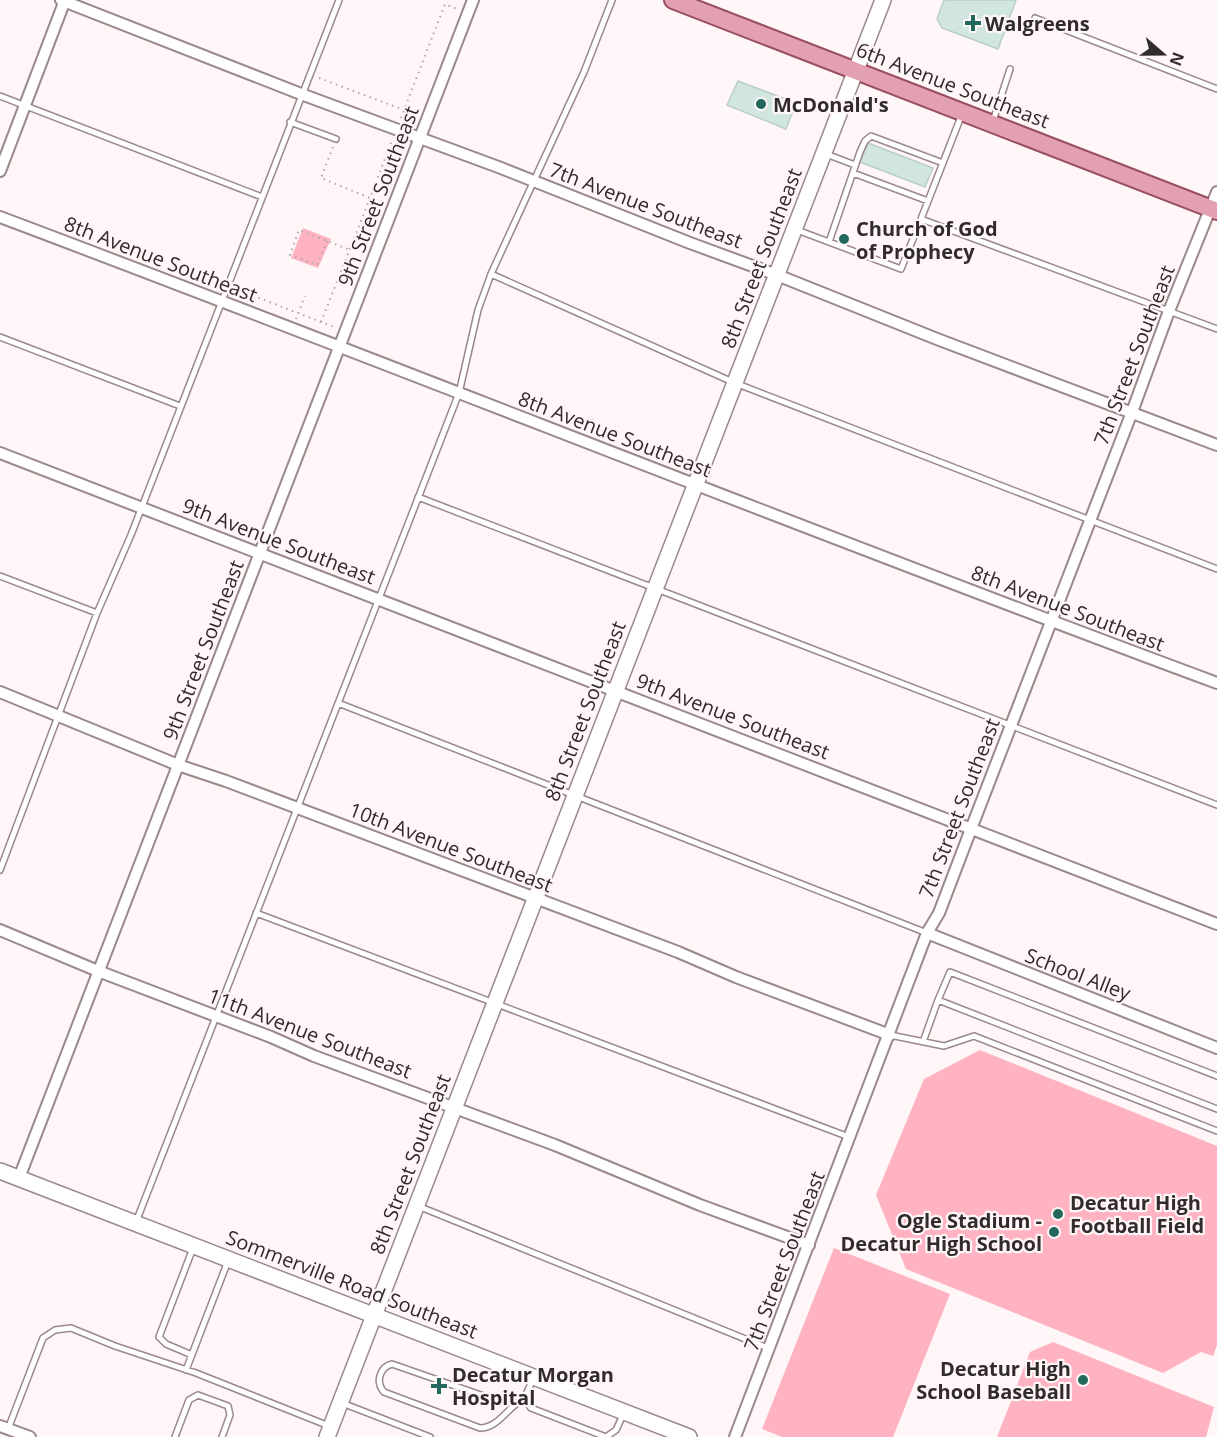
<svg xmlns="http://www.w3.org/2000/svg" width="1217" height="1437" font-family="'Open Sans',sans-serif">
	<rect width="100%" height="100%" fill="#fff6f7"/>
	<path fill="#ffb2c1" d="M303,228L331,239L318,268L291,258Z
		M980,1050L1217,1146V1345L1213,1356L1201,1352L1163,1373L906,1269L876,1195L924,1079Z
		M834,1248L950,1294L893,1437H782L762,1429Z
		M1053,1342L1214,1407L1206,1437H997L1030,1352Z"/>
	<path fill="#d1e6e1" stroke="#bacec9" stroke-width="1.5" d="M944,0H1016L998,49L942,28L937,19Z
		M738,81L796,103L786,129L727,105Z
		M868,143L933,168L925,187L860,162Z"/>
	<g fill="none" stroke-linecap="round" stroke-linejoin="round">
		<defs>
			<path id="lane" d="M1035,18L1217,89
				M0,96L262,197
				M993,121L1010,69
				M290,122L336,139
				M826,154L855,165
				M853,173L928,201
				M921,219L962,114
				M797,230L901,269L921,219L1217,329
				M829,242L860,152L865,141L871,136L943,163
				M491,274L735,383L1217,569
				M0,337L180,406
				M418,497L1217,805
				M0,576L97,613
				M338,703L927,933
				M0,870L97,613L131,535L339,0
				M256,913L849,1137
				M890,1035L944,1046L974,1036L1217,1131
				M923,1042L938,1000
				M1217,1076L950,972L938,1000L1217,1109
				M418,1206L770,1349
				M136,1222L459,393L478,310L491,274L584,72L612,0
				M192,1355L166,1344L159,1337L193,1248
				M186,1370L228,1261
				M533,1379L524,1399L531,1408L606,1437L616,1430L623,1415
				M342,1403L430,1437
				M515,1403L501,1402L392,1364C380,1367 375,1382 384,1392L480,1428C499,1428 508,1406 524,1399
				M8,1429L43,1338L55,1330L71,1328L115,1346L196,1373L329,1426
				M175,1437L189,1400L198,1395L228,1406L230,1415L222,1437"/>
			<path id="street" d="M61,0L301,94L501,168L690,243L777,275L937,339L1217,445
				M0,171L65,0
				M0,217C407,370 809,532 1217,683
				M0,453L1217,924
				M0,692L178,765L226,781L678,952L736,977L890,1035
				M0,930L98,971L271,1037L314,1056L555,1145L700,1205L809,1245
				M927,933L1217,1048
				M19,1178L473,0
				M0,1426L30,1437
				M735,1437L927,933L939,913L971,829L1132,412L1169,311L1217,192"/>
			<path id="secondary" d="M0,1171L689,1437
				M327,1437L883,0"/>
			<path id="primary" d="M673,0L1217,211"/>
		</defs>
		<use href="#lane" stroke="#9b888b" stroke-width="8"/>
		<use href="#street" stroke="#9b888b" stroke-width="14"/>
		<use href="#secondary" stroke="#9b888b" stroke-width="18"/>
		<use href="#primary" stroke="#994d60" stroke-width="20"/>
		<path stroke="#b0a7a8" stroke-width="2" stroke-dasharray="1.5 4.5" stroke-linecap="butt" d="M319,78L404,110
			M401,118L445,4L457,9
			M333,147L321,178L370,198L392,140
			M353,240L368,246
			M327,241L317,265L290,255L299,230L350,250
			M236,289L334,327
			M251,296L254,287
			M296,319L305,296
			M321,322L370,198"/>
		<use href="#lane" stroke="#fff" stroke-width="5"/>
		<use href="#street" stroke="#fff" stroke-width="10"/>
		<use href="#secondary" stroke="#fff" stroke-width="15"/>
		<use href="#primary" stroke="#e3a0b0" stroke-width="16"/>
	</g>
	<g fill="#22685d" stroke="#fff6f7" stroke-width="2">
		<path d="M970 14h6v6h6v6h-6v6h-6v-6h-6v-6h6z"/>
		<circle cx="761" cy="104" r="6"/>
		<circle cx="844" cy="239" r="6"/>
		<circle cx="1058" cy="1214" r="6"/>
		<circle cx="1054" cy="1232" r="6"/>
		<circle cx="1083" cy="1380" r="6"/>
		<path d="M436 1377h6v6h6v6h-6v6h-6v-6h-6v-6h6z"/>
	</g>
	<g text-anchor="middle" dominant-baseline="central" stroke-width="4.5" stroke-linejoin="round" paint-order="stroke">
		<g font-size="20" font-weight="bold" fill="#322b2c" stroke="#fff6f7" text-anchor="start">
			<text x="985" y="23">Walgreens</text>
			<text x="773" y="104">McDonald's</text>
			<text x="856" y="228">Church of God<tspan x="856" dy="23">of Prophecy</tspan></text>
			<text x="1070" y="1202">Decatur High<tspan x="1070" dy="23">Football Field</tspan></text>
			<text x="1042" y="1220" text-anchor="end">Ogle Stadium -<tspan x="1042" dy="23">Decatur High School</tspan></text>
			<text x="1071" y="1368" text-anchor="end">Decatur High<tspan x="1071" dy="23">School Baseball</tspan></text>
			<text x="452" y="1374">Decatur Morgan<tspan x="452" dy="23">Hospital</tspan></text>
		</g>
		<g font-size="20" fill="#322b2c" stroke="#fff6f7">
			<text transform="translate(953 85) rotate(21)">6th Avenue Southeast</text>
			<text transform="translate(378 196) rotate(-69)">9th Street Southeast</text>
			<text transform="translate(646 205) rotate(21)">7th Avenue Southeast</text>
			<text transform="translate(761 258) rotate(-69)">8th Street Southeast</text>
			<text transform="translate(161 259) rotate(21)">8th Avenue Southeast</text>
			<text transform="translate(1134 355) rotate(-69)">7th Street Southeast</text>
			<text transform="translate(615 434) rotate(21)">8th Avenue Southeast</text>
			<text transform="translate(279 541) rotate(21)">9th Avenue Southeast</text>
			<text transform="translate(1068 608) rotate(21)">8th Avenue Southeast</text>
			<text transform="translate(203 650) rotate(-69)">9th Street Southeast</text>
			<text transform="translate(585 711) rotate(-69)">8th Street Southeast</text>
			<text transform="translate(733 716) rotate(21)">9th Avenue Southeast</text>
			<text transform="translate(959 808) rotate(-69)">7th Street Southeast</text>
			<text transform="translate(451 847) rotate(21)">10th Avenue Southeast</text>
			<text transform="translate(1078 974) rotate(21)">School Alley</text>
			<text transform="translate(310 1033) rotate(21)">11th Avenue Southeast</text>
			<text transform="translate(410 1164) rotate(-69)">8th Street Southeast</text>
			<text transform="translate(784 1261) rotate(-69)">7th Street Southeast</text>
			<text transform="translate(352 1284) rotate(21)">Sommerville Road Southeast</text>
		</g>
	</g>
	<g transform="translate(1163 54) rotate(110)" stroke="#fff6f7" stroke-width="4.5" paint-order="stroke">
	<path d="M0-4.5L10 22L0 15L-10 22Z" fill="#322b2c"/>
	<text y="-9" font-size="16" font-weight="bold" text-anchor="middle" fill="#322b2c">N</text>
	</g>
</svg>
